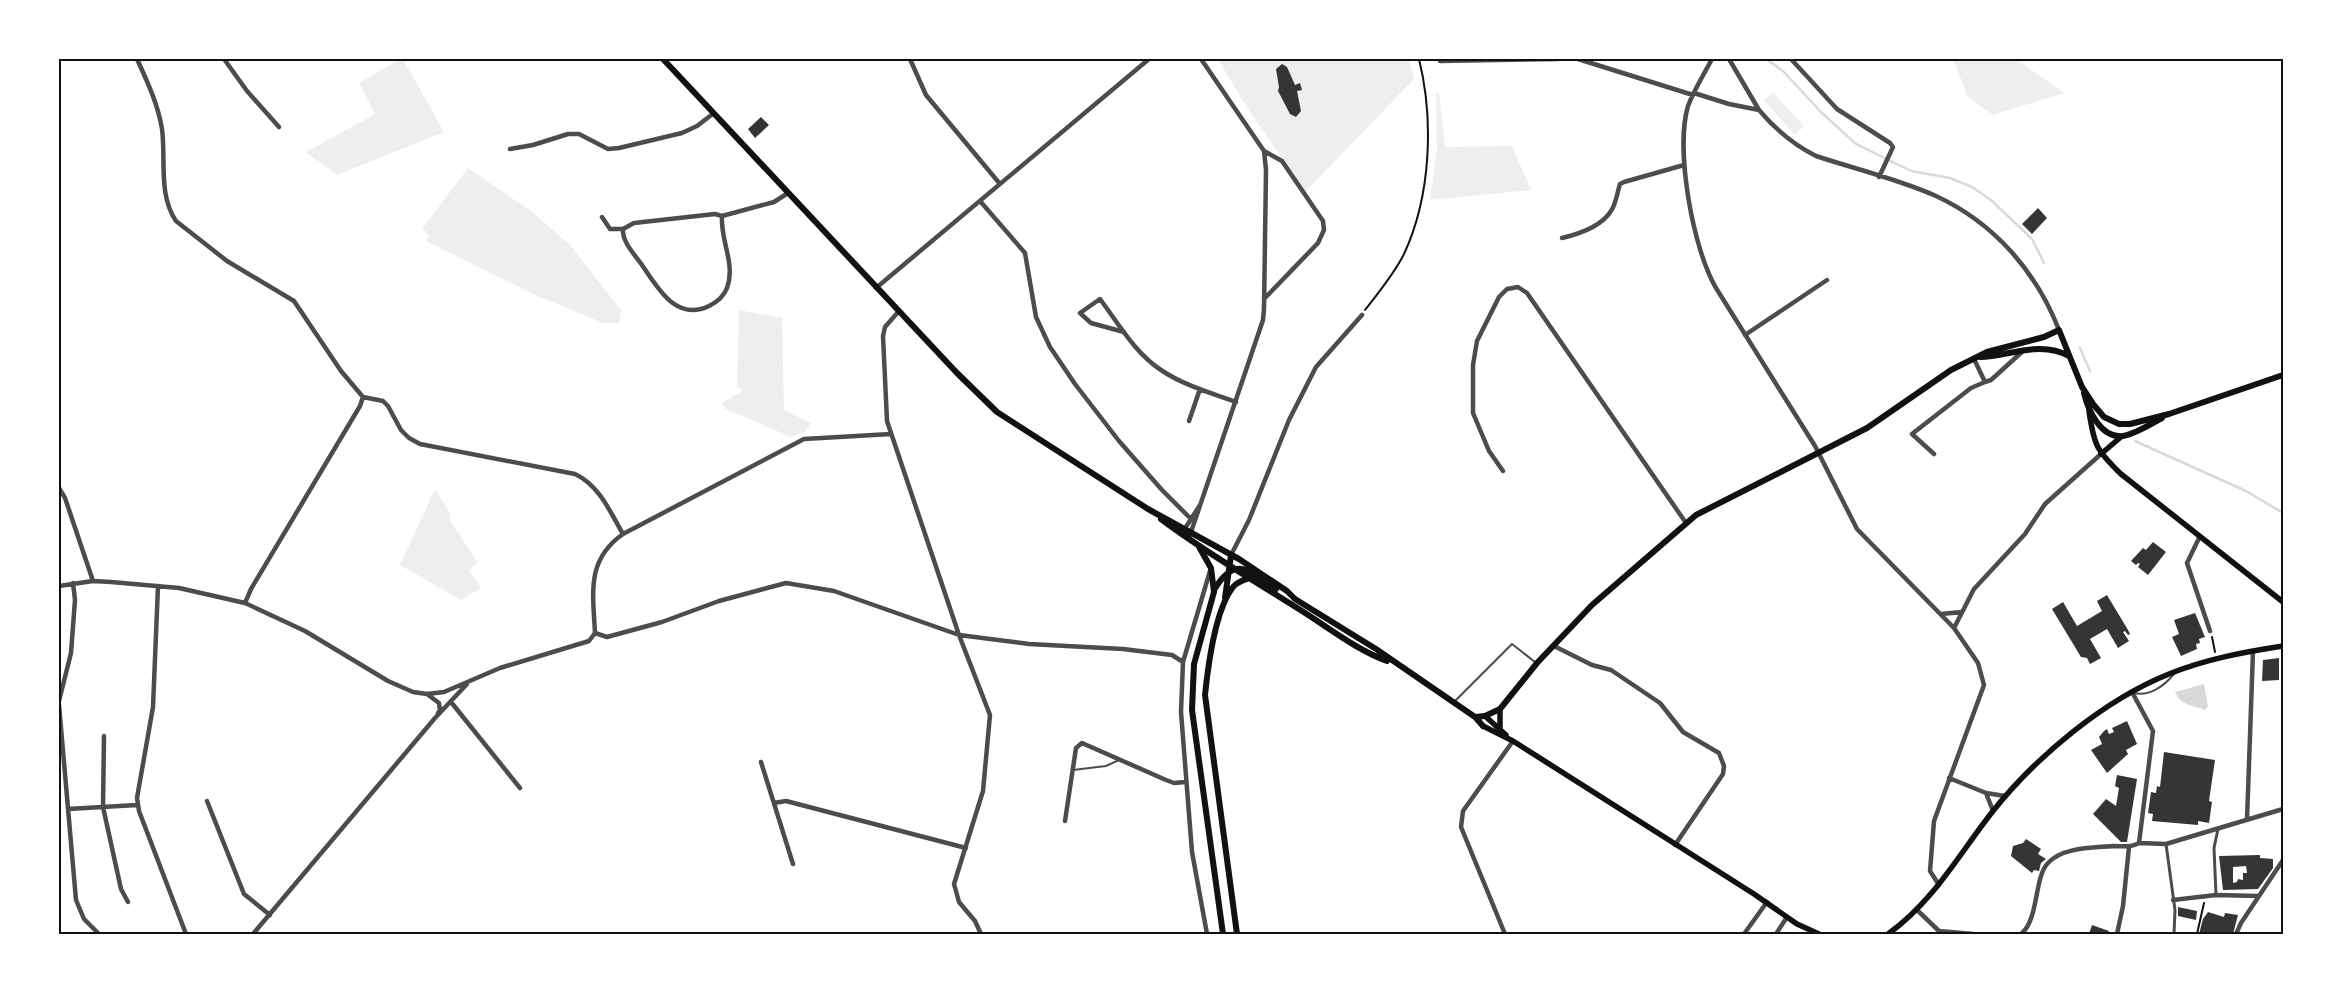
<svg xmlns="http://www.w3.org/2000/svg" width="2342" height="993" font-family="Signika,sans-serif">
	<rect width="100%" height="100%" fill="#fff"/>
	<path fill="#eee" d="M401,59H403L444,132L337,175L306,152L375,114L359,83Z
		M1218,59H1409L1414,79L1305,192L1244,103Z
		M1953,59H2016L2064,93L1993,115L1968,97Z
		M1436,93H1439L1445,147L1512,146L1531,190L1430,200L1437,149Z
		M1773,93L1804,126L1795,135L1764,101Z
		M468,168L535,214L570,245L621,310L619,323H603L535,295L426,241L429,236L422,229Z
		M739,310L782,318L784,410L811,423L805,432L791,437L726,409L722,403L743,390L737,386Z
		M435,489L451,515L449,519L478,563L469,570L481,588L461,600L400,565Z"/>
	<path fill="#d9d9d9" d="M2204,684L2208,706L2205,710C2191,704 2182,707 2175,692Z"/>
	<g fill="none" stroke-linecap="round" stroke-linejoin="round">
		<path stroke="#d9d9d9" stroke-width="2.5" d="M1766,59L1783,71L1821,112L1856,144L1911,171L1950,178L1972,187L1991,200L2032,239L2044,263
			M2080,348L2090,371
			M2135,441L2246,491L2283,513"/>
	</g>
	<path fill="#353535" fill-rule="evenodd" d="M1282,64L1287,67L1295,85L1300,83L1302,90L1297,91L1301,111L1296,117L1290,114L1278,91L1279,87L1276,69Z
		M761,117L769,125L755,138L748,129Z
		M2038,208L2047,218L2032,234L2022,224Z
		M2153,542L2166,552L2148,575L2138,567L2140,564L2138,563L2136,565L2131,561L2143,548L2146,550Z
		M2107,595L2128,630L2130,634L2128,635L2125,631L2123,632L2129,641L2118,648L2107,629L2090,639L2101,658L2090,664L2087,658L2081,657L2052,609L2063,602L2077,626L2102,611L2097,601Z
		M2195,613L2205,637L2199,639L2200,643L2196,644L2197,649L2181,656L2172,637L2179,634L2174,620Z
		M2279,658V680L2262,681L2263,660Z
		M2127,721L2137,744L2126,750L2128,754L2107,773L2091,750L2102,744L2099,737L2104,731L2107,729L2109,734L2114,732L2112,728Z
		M2164,752L2215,760L2209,801L2212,802L2209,823L2198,821V825L2152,821L2153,814L2148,813L2151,792L2156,793L2157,786L2160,787Z
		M2117,775L2137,779L2127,842H2121L2093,814L2106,799L2116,806L2119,788L2115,786Z
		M2026,839L2041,849L2038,854L2046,859L2041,863L2039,871L2034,870L2032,873L2011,856L2013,846L2023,843Z
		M2260,855V858L2273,859V868L2258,889L2223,890L2219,856ZM2246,866L2247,873H2243V880L2238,879L2237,882L2233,883V867Z
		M2178,907L2197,911L2196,920L2178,916Z
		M2208,912L2224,917L2225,913L2238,915L2233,934H2199L2203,919Z
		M2092,925L2109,931L2108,934H2089Z"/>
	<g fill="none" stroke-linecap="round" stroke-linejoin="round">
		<path stroke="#111" stroke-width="2" d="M1365,310C1379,292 1394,274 1404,254C1431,196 1434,120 1419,59
			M2212,637L2215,652
			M2197,934L2204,903"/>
		<path stroke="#4c4c4c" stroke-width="2" d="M2134,693C2150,697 2165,685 2174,674
			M1455,701L1512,644L1535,662
			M1073,770L1106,766L1119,760"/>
		<path stroke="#4c4c4c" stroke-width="3" d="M2166,844L2175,910L2174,934
			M2216,895L2214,848L2218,829"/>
		<path stroke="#4c4c4c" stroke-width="4.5" d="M137,59C147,81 158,104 162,129C166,158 158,195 176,221L227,261L294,301L341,371L363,397L360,406L251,589L245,603
			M224,59L247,91L279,127
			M910,59L926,95L1000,184
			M1578,59L1693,95
			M1712,59C1704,74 1694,90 1688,106C1675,150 1693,249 1716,288L1815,446L1857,529L1954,628L1978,663L1984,685L1934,821L1930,871L1939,885
			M1729,59L1759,110
			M1791,59L1837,109L1890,143L1893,147L1879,177
			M1440,61L1558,59
			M1694,93L1729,104L1759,110C1775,129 1794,145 1816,156C1855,169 1898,179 1936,196C1994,223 2036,271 2059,330
			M510,149L533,145L568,134H579L608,149L619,148L682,133L697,126L714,113
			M980,201L1025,253L1036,317L1050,347L1075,384L1119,441L1162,490L1191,519
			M722,216C720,240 736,264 727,288C724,296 717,302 709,306C676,322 658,288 642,265C635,255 622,242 623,229L634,223L715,214L722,216L774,202L788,193
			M602,217L610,229H623
			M1562,238C1579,234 1601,227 1611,211C1616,204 1617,193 1620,184L1624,182L1684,165
			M876,288L1149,59
			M1264,299L1318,243L1324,230L1323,221L1282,161L1264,151
			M899,311L885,327L883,336L887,421L959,635L990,715L983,791L954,884L959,902L975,921L981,934
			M1124,332L1091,323L1080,313L1100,299C1118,323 1135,353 1161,370C1183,385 1211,393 1236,402
			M1745,335L1827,280
			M1974,359L1985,382L1991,380L2023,351
			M363,397L383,401L388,406L401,430L409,438L420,444L575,474C600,486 610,512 623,534
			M1189,421L1200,389
			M1934,454L1912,434L1971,388L1985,382
			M1503,471L1489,451L1473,413V365L1477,341L1499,297L1507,289L1518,287L1527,293L1686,523
			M59,488L65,498L93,581
			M1184,530L1200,505
			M1190,535L1263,320L1264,309L1266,170L1264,151L1201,59
			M2200,536L2187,563L2210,631
			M1231,555L1249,520L1289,420L1316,367L1362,315
			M59,586L93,581L111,582L179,588L245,603L305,631L388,681L413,692L427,694L444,692L500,668L589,641L595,633
			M158,586L153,707L137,798L139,811L186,934
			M1941,614L1962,612
			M1954,628L1974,589L2025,534L2045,504L2101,454
			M595,633L607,637L662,622L719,601L786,583L834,591L959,635L1029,644L1123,649L1172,655L1183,662
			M595,633C593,593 586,560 623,534L804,439L891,434
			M1554,646L1592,665L1611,670L1660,703L1683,732L1719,753L1724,766L1723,774L1675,845
			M2132,692L2153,731L2139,843L2166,844L2283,809
			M427,694L439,703L440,710L438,713
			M59,701L71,653L75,600L73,583
			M451,702L520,788
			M59,705L76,900L84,919L99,934
			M104,736L103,807L121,889L128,902
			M761,762L793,864
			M1949,778L1986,793L2005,796
			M1986,793L1993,811
			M207,801L244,894L270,915
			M774,803L786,801L966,848
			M68,809L137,805
			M2247,820L2253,651
			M1065,821L1076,748L1082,743L1166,780L1174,783L1185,782
			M2173,900L2216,895L2258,896
			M1917,910L1939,931L1973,934
			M253,934L435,718L467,684
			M1207,934L1192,852L1181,712L1183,662L1210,571
			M1505,934L1461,827L1463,811L1513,741
			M1744,934L1767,902
			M1776,934L1787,917
			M2021,934C2039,920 2034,877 2048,863C2063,847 2092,848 2113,846C2123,846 2130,848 2139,843
			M2117,934L2123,906L2129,847
			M2236,934L2241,923L2283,860"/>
		<path stroke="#111" stroke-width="5.5" d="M2089,411C2094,445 2096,450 2121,474L2283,602
			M2101,454L2122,436
			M1500,709V730
			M1485,716L1506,735
			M1483,726L1513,741L1754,894L1797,924L1819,934
			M1888,934C1934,901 1959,854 1993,811C2037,756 2104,700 2169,674C2206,659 2244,652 2283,646"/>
		<path stroke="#111" stroke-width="6" d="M663,59L957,373L997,412L1148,509L1239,559L1287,591L1295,599L1376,649L1475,717L1483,726
			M1980,357C2010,356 2040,340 2069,356
			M2084,393C2088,410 2101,439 2123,436C2135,434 2151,424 2162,418
			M1161,519C1206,553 1255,581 1302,611C1329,628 1357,650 1387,661
			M1198,545L1211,568L1214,592L1194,664L1192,710L1223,934
			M1214,590C1236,554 1248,571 1276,589
			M1225,598L1231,555
			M1475,717L1485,716L1500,709L1537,663L1592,605L1696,515L1867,428L1951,370L1987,352L2044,337L2059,330L2082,387L2093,404L2104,417L2119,424H2130L2169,414L2283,375
			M1237,934L1205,695C1208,666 1215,610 1233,587C1237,582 1244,580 1250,578"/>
	</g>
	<rect width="2342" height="993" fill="none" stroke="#ffffff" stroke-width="120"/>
	<rect x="60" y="60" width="2222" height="873" fill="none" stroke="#111" stroke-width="2"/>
</svg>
